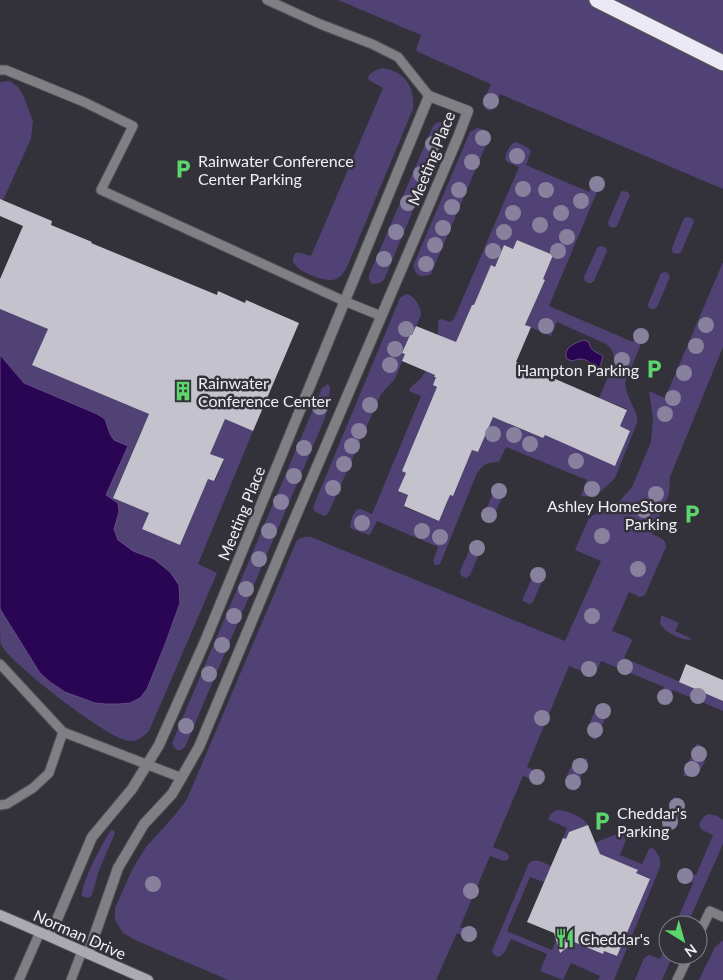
<svg xmlns="http://www.w3.org/2000/svg" width="723" height="980" font-family="Lato,sans-serif">
	<rect width="100%" height="100%" fill="#333139"/>
	<path fill="#514275" d="M338,0H723V189L500,94L492,110C487,112 485,108 482,104L491,84L418,52L416,50L421,35Z
		M382,68C405,71 415,87 413,109L347,267C344,272 341,277 336,279C328,283 305,274 298,268C298,268 293,262 293,262C293,247 302,254 311,256L383,88L372,82L368,79C369,72 376,70 382,68Z
		M10,81L18,87L23,95L33,121L31,139L0,207V82Z
		M440,122C445,124 447,126 446,131L384,280L380,283L372,284L369,280V275L433,126L436,123Z
		M477,128C484,129 487,131 489,138L431,274C421,278 417,277 413,266L470,132Z
		M516,142C533,150 533,147 526,165L589,192L595,179L598,178L602,180L549,306L633,342L638,330L641,329L645,331V334L625,383L627,393L637,416V423L615,478C606,487 595,499 581,496L587,480L506,447L500,460L498,462L489,463L483,466L477,473L440,564L437,565H435L433,561L438,547L377,521L371,533L369,535L352,529L350,527C351,522 353,509 360,509C363,509 369,513 372,514L421,396L411,392L409,390L410,388L421,378L426,371L435,375L434,377H436L433,385L437,387L406,473L398,491L408,495L404,507L439,521L448,501V495L453,496L472,450L478,452L495,411L498,419L543,438L546,433L557,440L615,465L630,431L620,426L627,409L599,398L614,363C615,354 613,350 606,344L557,322L551,336L525,325L545,280L541,278L552,255L517,240L513,249L504,245L495,267L491,265L478,307L472,305L454,347L450,340L438,335V321L441,319L450,322L454,319L519,167L507,162L505,159C506,153 509,144 516,142Z
		M623,191L628,192L630,195L617,226C614,228 612,228 609,226L608,222L621,192Z
		M687,217L692,218L694,222L681,252L678,254L673,253L672,251V248L684,218Z
		M600,246L605,247L607,251L594,281L591,283C587,283 584,281 584,277L597,248Z
		M723,262V347L670,477L669,494L652,534C659,538 666,538 666,547L645,595L640,597L629,592L612,631L630,638L632,641L624,658L723,700V711L673,690C670,696 669,703 662,704L660,703L659,699L664,687L601,661L594,676L569,666L527,767L543,774V779L541,782H539L523,776L493,847L507,853L509,857L508,860L504,861L490,856L460,927L475,933L477,937L475,939L472,940L457,933L436,980H228L135,940L123,933L115,920V908L133,868L146,847L175,815L187,799L297,540C302,537 305,536 311,537L565,641L601,561L575,550L588,520L593,515L607,510L619,502L632,487L651,442L653,419L649,391L665,398Z
		M666,272L668,273L670,277L657,307C653,310 651,310 648,306V304L661,273Z
		M406,294C415,296 421,306 421,315L412,335H410L402,353L405,354L395,379L381,394L328,514L324,516L314,511L313,507L400,298Z
		M0,309L48,329L33,364L158,418L143,427L113,498L149,513L142,529L180,545L208,479L215,481L224,460L210,454L225,419L253,431L198,564L217,573L149,731C142,738 136,743 125,740C104,735 9,663 1,644C0,638 0,616 0,609L40,673L83,699L95,703L106,704L147,689L164,647L180,603L154,559L133,551L118,541L114,529L119,512L106,495L128,446L114,440L110,434L105,419L97,414L24,383L0,355Z
		M328,384L330,387V390L325,418L185,747L181,750H177L174,747L172,743L322,388Z
		M499,485L503,486L505,490L492,520L489,522C486,522 483,520 483,516L496,487Z
		M476,540L481,541L483,545L470,575L467,578C463,577 460,576 460,571L473,542Z
		M539,567L544,568L546,572L533,602L530,604L523,601V598L536,569Z
		M661,615L679,623L675,631L692,639C683,642 665,632 660,624Z
		M604,705L610,707L596,740C586,736 588,728 591,720C593,716 594,711 597,708C599,706 601,706 604,705Z
		M697,743C715,752 701,780 683,776Z
		M580,758H583L588,759L575,791C563,786 565,780 569,771C572,765 574,761 580,758Z
		M674,797C679,799 682,800 683,805C684,811 676,830 669,830C667,831 663,829 661,828Z
		M557,810C566,810 584,817 588,825L569,832L566,839L563,838L567,828L549,820C548,815 553,812 557,810Z
		M710,814L717,816L723,820V844L687,925H675L693,883L680,878L678,875L679,871L684,870L696,875L713,835L702,830L699,825C701,819 704,815 710,814Z
		M111,830H113L115,833L99,870L92,895L90,897L87,898L82,896C80,885 104,840 111,830Z
		M616,834H621L624,836L626,840L620,855L642,864L649,849L653,848C659,855 661,859 660,867L614,980H598L600,976L571,963L563,980L540,971L547,954L511,939C507,945 506,955 498,957L494,955L492,951L529,863C536,857 544,863 551,866L544,882L530,877L507,931L552,950L556,941L559,947L571,940L603,954L604,951L617,956L650,879L636,873L637,870L597,853L598,850L595,843Z
		M723,940V980H699L715,947Z
		M668,941V955H673L662,980H635L644,958L649,955L660,959Z"/>
	<path fill="#290554" stroke="#654b84" d="M584,340L589,342C590,351 596,352 603,356L600,367C587,365 589,355 572,361L567,359C562,348 575,343 584,340Z
		M0,355L24,383L97,414L105,419L110,434L114,440L128,446L106,495L118,503L119,512L114,529L118,540L133,551L154,559L170,572L179,585L180,603L164,647L147,689L140,698L130,703L118,704H106L95,703L65,692L50,682L40,673L0,609Z"/>
	<path fill="#c4c2cc" d="M0,199L52,221L51,225L92,242L91,243L217,295L218,291L245,303L246,300L299,323L253,431L225,419L210,454L224,459L214,481L208,479L180,545L142,529L149,513L113,498L149,414L32,365L48,329L0,309V279L23,226L0,216Z
		M517,240L553,255L543,279L545,280L525,325L531,327L516,362L627,410L620,426L630,431L615,466L545,435L543,438L493,417L478,452L472,450L453,496L450,495L439,521L404,506L408,495L398,491L406,473L402,471L437,387L433,385L436,377H434L435,375L402,361L405,354L402,353L410,335H412L416,326L456,342L472,305H474L491,265L495,267L504,245L513,249Z
		M686,664L723,680V701L679,682Z
		M588,825L600,854L638,870L636,873L650,879L617,956L604,951L603,954L574,942L560,953L554,933L527,922L563,838L566,839L569,832Z"/>
	<g fill="none" stroke-linecap="round" stroke-linejoin="round">
		<defs>
			<path id="lane" d="M267,0L320,24L372,44L398,57L429,96
				M0,70H6L84,102L133,126L101,190L344,301L381,316
				M0,664L63,732L182,778
				M0,805L7,804L33,788L49,773L63,732
				M698,936L710,911L723,917
				M19,980L40,932
				M71,980L82,951
				M677,980L689,955"/>
			<path id="street" d="M50,936L92,837L132,789L159,745L206,639L429,96L468,111L458,137L295,518L199,747L172,794L144,824L118,868L88,954"/>
			<path id="secondary" d="M0,915C50,936 99,959 148,980"/>
			<path id="highway" d="M597,0L723,63"/>
		</defs>
		<use href="#lane" stroke="#514f57" stroke-width="11"/>
		<use href="#street" stroke="#514f57" stroke-width="12"/>
		<use href="#secondary" stroke="#514f57" stroke-width="12"/>
		<use href="#highway" stroke="#514f57" stroke-width="18"/>
		<use href="#lane" stroke="#807f83" stroke-width="9"/>
		<use href="#street" stroke="#807f83" stroke-width="10"/>
		<use href="#secondary" stroke="#aba9b1" stroke-width="10"/>
		<use href="#highway" stroke="#ebe9f4" stroke-width="15"/>
	</g>
	<g fill="#88819d">
		<circle cx="491" cy="101" r="8"/>
		<circle cx="483" cy="138" r="8"/>
		<circle cx="433" cy="144" r="8"/>
		<circle cx="517" cy="156" r="8"/>
		<circle cx="472" cy="162" r="8"/>
		<circle cx="421" cy="174" r="8"/>
		<circle cx="597" cy="184" r="8"/>
		<circle cx="523" cy="189" r="8"/>
		<circle cx="459" cy="190" r="8"/>
		<circle cx="546" cy="190" r="8"/>
		<circle cx="581" cy="201" r="8"/>
		<circle cx="408" cy="203" r="8"/>
		<circle cx="452" cy="207" r="8"/>
		<circle cx="513" cy="213" r="8"/>
		<circle cx="561" cy="213" r="8"/>
		<circle cx="540" cy="225" r="8"/>
		<circle cx="443" cy="228" r="8"/>
		<circle cx="396" cy="232" r="8"/>
		<circle cx="504" cy="232" r="8"/>
		<circle cx="567" cy="237" r="8"/>
		<circle cx="435" cy="245" r="8"/>
		<circle cx="493" cy="251" r="8"/>
		<circle cx="558" cy="251" r="8"/>
		<circle cx="384" cy="259" r="8"/>
		<circle cx="426" cy="264" r="8"/>
		<circle cx="706" cy="325" r="8"/>
		<circle cx="546" cy="326" r="8"/>
		<circle cx="406" cy="329" r="8"/>
		<circle cx="641" cy="336" r="8"/>
		<circle cx="696" cy="346" r="8"/>
		<circle cx="395" cy="349" r="8"/>
		<circle cx="622" cy="360" r="8"/>
		<circle cx="390" cy="365" r="8"/>
		<circle cx="684" cy="373" r="8"/>
		<circle cx="673" cy="398" r="8"/>
		<circle cx="370" cy="405" r="8"/>
		<circle cx="320" cy="407" r="8"/>
		<circle cx="665" cy="414" r="8"/>
		<circle cx="359" cy="431" r="8"/>
		<circle cx="493" cy="434" r="8"/>
		<circle cx="514" cy="435" r="8"/>
		<circle cx="530" cy="444" r="8"/>
		<circle cx="352" cy="446" r="8"/>
		<circle cx="304" cy="448" r="8"/>
		<circle cx="576" cy="461" r="8"/>
		<circle cx="344" cy="464" r="8"/>
		<circle cx="294" cy="476" r="8"/>
		<circle cx="333" cy="488" r="8"/>
		<circle cx="592" cy="489" r="8"/>
		<circle cx="499" cy="491" r="8"/>
		<circle cx="656" cy="494" r="8"/>
		<circle cx="281" cy="502" r="8"/>
		<circle cx="644" cy="510" r="8"/>
		<circle cx="489" cy="515" r="8"/>
		<circle cx="362" cy="523" r="8"/>
		<circle cx="269" cy="531" r="8"/>
		<circle cx="422" cy="531" r="8"/>
		<circle cx="602" cy="536" r="8"/>
		<circle cx="440" cy="537" r="8"/>
		<circle cx="477" cy="548" r="8"/>
		<circle cx="259" cy="559" r="8"/>
		<circle cx="638" cy="569" r="8"/>
		<circle cx="538" cy="575" r="8"/>
		<circle cx="246" cy="589" r="8"/>
		<circle cx="234" cy="616" r="8"/>
		<circle cx="592" cy="616" r="8"/>
		<circle cx="222" cy="645" r="8"/>
		<circle cx="625" cy="667" r="8"/>
		<circle cx="589" cy="669" r="8"/>
		<circle cx="209" cy="674" r="8"/>
		<circle cx="698" cy="696" r="8"/>
		<circle cx="665" cy="697" r="8"/>
		<circle cx="603" cy="711" r="8"/>
		<circle cx="542" cy="718" r="8"/>
		<circle cx="186" cy="726" r="8"/>
		<circle cx="595" cy="730" r="8"/>
		<circle cx="699" cy="754" r="8"/>
		<circle cx="580" cy="766" r="8"/>
		<circle cx="692" cy="769" r="8"/>
		<circle cx="537" cy="777" r="8"/>
		<circle cx="573" cy="782" r="8"/>
		<circle cx="677" cy="806" r="8"/>
		<circle cx="670" cy="822" r="8"/>
		<circle cx="685" cy="876" r="8"/>
		<circle cx="153" cy="884" r="8"/>
		<circle cx="471" cy="891" r="8"/>
		<circle cx="469" cy="934" r="8"/>
	</g>
	<defs>
		<symbol id="parking-bare" viewBox="-9 -9 18 18"><path d="M-3.5-5.5H1a3.5 3.5 0 0 1 0 7H-1V5.5H-3.5ZM-1-3.4V-.6H.8a1.4 1.4 0 0 0 0-2.8Z" fill="#5cd56d" stroke="#333139" stroke-width="2.5" paint-order="stroke"/></symbol>
		<symbol id="building-bare" viewBox="-9 -9 18 18"><path d="M-4-6H4V6H1V3H-1V6H-4ZM-2.5-4.3h1.7v1.8h-1.7ZM.8-4.3h1.7v1.8H.8ZM-2.5-1h1.7V.8h-1.7ZM.8-1h1.7V.8H.8Z" fill="#5cd56d" stroke="#333139" stroke-width="2.5" paint-order="stroke"/></symbol>
		<symbol id="restaurant-bare" viewBox="-9 -9 18 18"><path d="M-5-6h1v4h1v-4h1v4h1v-4h1v5L-1.5 .5V6h-2V.5L-5-1ZM5-6V6H3V1.5H1.5Q1.5-4 5-6Z" fill="#5cd56d" stroke="#333139" stroke-width="2.5" paint-order="stroke"/></symbol>
	</defs>
	<g fill-rule="evenodd">
		<use href="#parking-bare" x="169" y="155" width="28" height="28"/>
		<use href="#parking-bare" x="640" y="355" width="28" height="28"/>
		<use href="#building-bare" x="169" y="377" width="28" height="28"/>
		<use href="#parking-bare" x="678" y="500" width="28" height="28"/>
		<use href="#parking-bare" x="588" y="807" width="28" height="28"/>
		<use href="#restaurant-bare" x="551" y="924" width="28" height="28"/>
	</g>
	<g text-anchor="middle" dominant-baseline="central" stroke-width="5" stroke-linejoin="round" paint-order="stroke">
		<g font-size="16" fill="#f0eef4" stroke="#333139">
			<text transform="translate(431 158) rotate(-68)">Meeting Place</text>
			<text transform="translate(241 513) rotate(-68)">Meeting Place</text>
			<text transform="translate(80 934) rotate(24)">Norman Drive</text>
		</g>
		<g font-size="16" fill="#f0eef4" stroke="#333139" text-anchor="start">
			<text x="198" y="160">Rainwater Conference<tspan x="198" dy="18">Center Parking</tspan></text>
			<text x="639" y="369" text-anchor="end">Hampton Parking</text>
			<text x="198" y="382">Rainwater<tspan x="198" dy="18">Conference Center</tspan></text>
			<text x="677" y="505" text-anchor="end">Ashley HomeStore<tspan x="677" dy="18">Parking</tspan></text>
			<text x="617" y="812">Cheddar's<tspan x="617" dy="18">Parking</tspan></text>
			<text x="580" y="938">Cheddar's</text>
		</g>
	</g>
	<g transform="translate(683 940) rotate(143)"><circle r="24" fill="#333139" stroke="#7f7d84"/>
	<path d="M0-4L9 19L0 12L-9 19Z" fill="#5cd56d"/>
	<text y="-8" font-size="14" font-weight="bold" text-anchor="middle" fill="#f0eef4">N</text>
	</g>
</svg>
